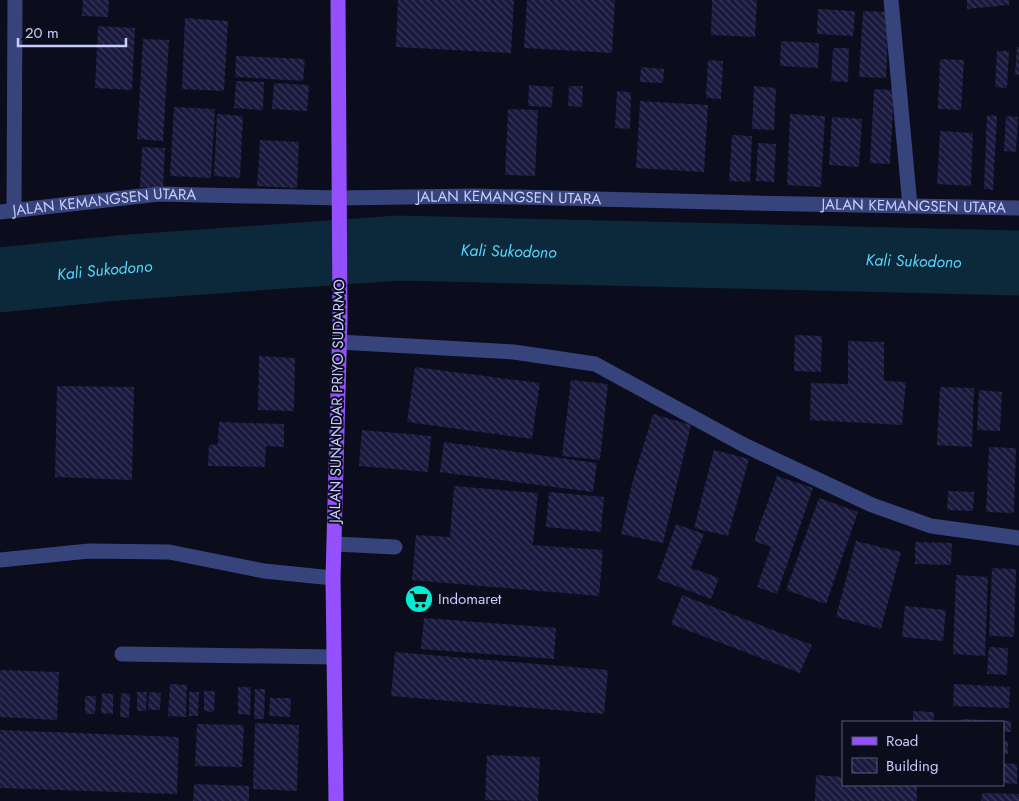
<svg xmlns="http://www.w3.org/2000/svg" width="1019" height="801" font-family="Jost,sans-serif">
	<defs>
		<pattern id="building-back-hatch" width="6" height="6" patternUnits="userSpaceOnUse" patternTransform="scale(1.25)"><rect width="6" height="6" fill="#18193d"/><path d="M-1 5l2 2M0 0l6 6M5-1l2 2" fill="none" stroke="#38395a"/></pattern>
	</defs>
	<rect width="100%" height="100%" fill="#0b0c1c"/>
	<g fill="none" stroke-linecap="round" stroke-linejoin="round">
		<path stroke="#0b293b" stroke-width="65" id="s1" d="M0,280L117,268L399,248L1019,263"/>
	</g>
	<path fill="url(#building-back-hatch)" d="M83,0H109L108,17L82,16Z
		M398,0H514L511,53L396,47Z
		M527,0H615L612,53L524,48Z
		M712,0H757L755,37L711,35Z
		M967,0H1009V5L967,9Z
		M818,9L855,11L853,36L817,34Z
		M863,11L889,12L886,78L859,77Z
		M185,18L228,21L224,91L182,89Z
		M98,26L135,28L132,90L95,88Z
		M143,39L169,40L163,141L137,139Z
		M781,41L819,43L818,68L780,66Z
		M1017,47H1019V75H1015Z
		M833,48H849L848,82L831,81Z
		M997,51H1009L1007,88L995,87Z
		M236,56L305,59L303,81L235,77Z
		M940,59L964,60L961,110L938,109Z
		M708,60L723,61L721,99L706,98Z
		M641,67L664,69L663,83L640,82Z
		M236,81L264,82L263,110L234,108Z
		M274,83L309,85L307,111L272,109Z
		M529,85L553,87L552,107L528,106Z
		M569,86H583L582,107L568,106Z
		M754,86L776,88L774,130L752,129Z
		M874,89L894,90L890,164L870,163Z
		M617,91L631,92L630,129L615,128Z
		M640,101L708,105L704,172L636,168Z
		M174,107L215,109L211,178L170,176Z
		M508,109L538,110L535,176L505,175Z
		M217,114L243,116L240,178L214,176Z
		M790,114L825,116L821,187L787,185Z
		M987,115L997,116L993,190L984,189Z
		M1006,116L1018,117L1016,152L1004,151Z
		M832,117L862,119L859,167L829,165Z
		M940,131L973,133L971,186L937,184Z
		M732,135L752,136L750,182L729,181Z
		M260,140L299,142L297,188L257,186Z
		M758,143L776,144L774,182L756,181Z
		M142,147L165,148L163,188L140,187Z
		M795,335L822,336L821,372L794,371Z
		M848,341L884,342V381L906,382L902,425L810,420L811,383L848,384Z
		M259,356L295,358L294,411L258,410Z
		M415,367L540,383L532,439L407,422Z
		M571,380L608,384L600,460L562,456Z
		M57,386L134,387L132,480L55,477Z
		M940,387L974,388L972,447L937,445Z
		M979,390L1002,392L1000,431L977,430Z
		M653,414L691,425L663,543L621,534L633,480Z
		M219,422L284,424V447L266,446L265,467L208,466L209,445L218,444Z
		M362,430L431,436L428,472L359,466Z
		M444,442L597,463L593,492L440,472Z
		M989,447L1016,448L1014,513L986,512Z
		M714,450L749,459L728,536L694,528Z
		M777,476L813,488L777,594L757,587L771,547L754,541Z
		M454,486L538,493L533,545L603,550L599,596L412,580L416,535L450,537Z
		M948,491L974,492L973,511L947,510Z
		M549,492L604,497L601,532L546,527Z
		M819,498L858,512L826,604L786,590Z
		M676,524L704,534L691,568L719,578L711,599L657,579Z
		M856,541L901,552L881,629L836,617Z
		M915,542L952,543L951,565L915,564Z
		M992,568L1016,569L1014,637L989,636Z
		M956,575L988,577L985,656L953,654Z
		M682,595L812,645L800,673L671,624Z
		M905,606L946,610L943,641L902,637Z
		M424,618L556,628L554,659L421,649Z
		M989,647L1008,648L1007,675L987,674Z
		M395,652L608,670L604,714L391,696Z
		M0,670L59,672L57,720L0,717Z
		M170,684L187,685L186,717L168,716Z
		M954,684L1010,687L1009,708L953,706Z
		M238,687H251L250,715L238,714Z
		M255,689H265L264,719H254Z
		M204,691H215L214,712L204,711Z
		M137,692H147L146,711H137Z
		M149,692L161,693L160,710H148Z
		M189,692H199L198,716H189Z
		M102,693L113,694V714L101,713Z
		M121,693L130,694L129,718L120,717Z
		M85,696H96L95,714H85Z
		M270,698H291L290,717L269,716Z
		M913,711L934,712V722H913Z
		M961,719L1011,721V732H1003V722H961Z
		M255,723L299,725L297,791L253,789Z
		M197,724L244,725L242,767L195,766Z
		M0,730L179,737L177,794L0,788Z
		M1003,741H1008V754H1003Z
		M487,755L540,757L538,801L485,800Z
		M1003,763L1017,764V784L1003,783Z
		M816,775L843,777V785H917V801H815Z
		M194,784L249,786V801H193Z
		M982,793L1019,794V801H981Z"/>
	<g fill="none" stroke-linecap="round" stroke-linejoin="round">
		<g stroke="#37447b" stroke-width="15">
			<path d="M891,0L910,206"/>
			<path d="M14,210L15,0"/>
			<path id="s2" d="M0,212L159,194L340,198L474,196L754,203L1019,208"/>
			<path d="M339,342L514,352L595,364L744,445L872,505L931,526L1019,538"/>
			<path d="M335,544L395,547"/>
			<path d="M0,560L89,551L169,552L264,571L333,578"/>
			<path d="M122,654L334,657"/>
		</g>
		<path stroke="#9450fd" stroke-width="15" d="M336,801L333,578L340,319L338,0"/>
	</g>
	<defs>
		<symbol id="supermarket-disc" viewBox="-11 -11 22 22"><circle r="9.5" fill="#03eed0" stroke="#0b0c1c"/><path d="M-6-5.5h2.5l.6 2H6L4.5 2H-2.5L-4.4-4H-6ZM-1.5 3.2a1.3 1.3 0 1 0 .1 0ZM3 3.2a1.3 1.3 0 1 0 .1 0Z" fill="#111"/></symbol>
	</defs>
	<g fill-rule="evenodd">
		<use href="#supermarket-disc" x="403" y="583" width="32" height="32"/>
	</g>
	<g text-anchor="middle" dominant-baseline="central" stroke-width="4" stroke-linejoin="round" paint-order="stroke">
		<g font-size="15" fill="#c7cefe" stroke="#0b0c1c">
			<text stroke="none"><textPath href="#s2" startOffset="510">JALAN KEMANGSEN UTARA</textPath></text>
			<text stroke="none"><textPath href="#s2" startOffset="105">JALAN KEMANGSEN UTARA</textPath></text>
			<text stroke="none"><textPath href="#s2" startOffset="915">JALAN KEMANGSEN UTARA</textPath></text>
			<text transform="translate(337 401) rotate(-89)">JALAN SUNANDAR PRIYO SUDARMO</text>
		</g>
		<g font-size="15" fill="#c7cefe" stroke="#0b0c1c" text-anchor="start">
			<text x="438" y="599">Indomaret</text>
		</g>
		<g font-size="16" font-style="italic" fill="#57d6fd" stroke="#0b0c1c">
			<text stroke="none"><textPath href="#s1" startOffset="510">Kali Sukodono</textPath></text>
			<text stroke="none"><textPath href="#s1" startOffset="915">Kali Sukodono</textPath></text>
			<text stroke="none"><textPath href="#s1" startOffset="105">Kali Sukodono</textPath></text>
		</g>
	</g>
	<rect x="842" y="721" width="162" height="65" fill="#0b0c1c" stroke="#565a76"/>
	<rect x="852" y="737" width="25" height="8" fill="#9450fd" stroke="#565a76"/>
	<text x="886" y="746" font-size="15" fill="#c7cefe">Road</text>
	<rect x="852" y="758" width="25" height="15" fill="url(#building-back-hatch)" stroke="#565a76"/>
	<text x="886" y="771" font-size="15" fill="#c7cefe">Building</text>
	<path d="M18 38v8h108v-8" fill="none" stroke="#c7cefe" stroke-width="2.5"/>
	<text x="25" y="38" font-size="15" fill="#c7cefe" stroke="#0b0c1c" stroke-width="4" paint-order="stroke">20 m</text>
</svg>
